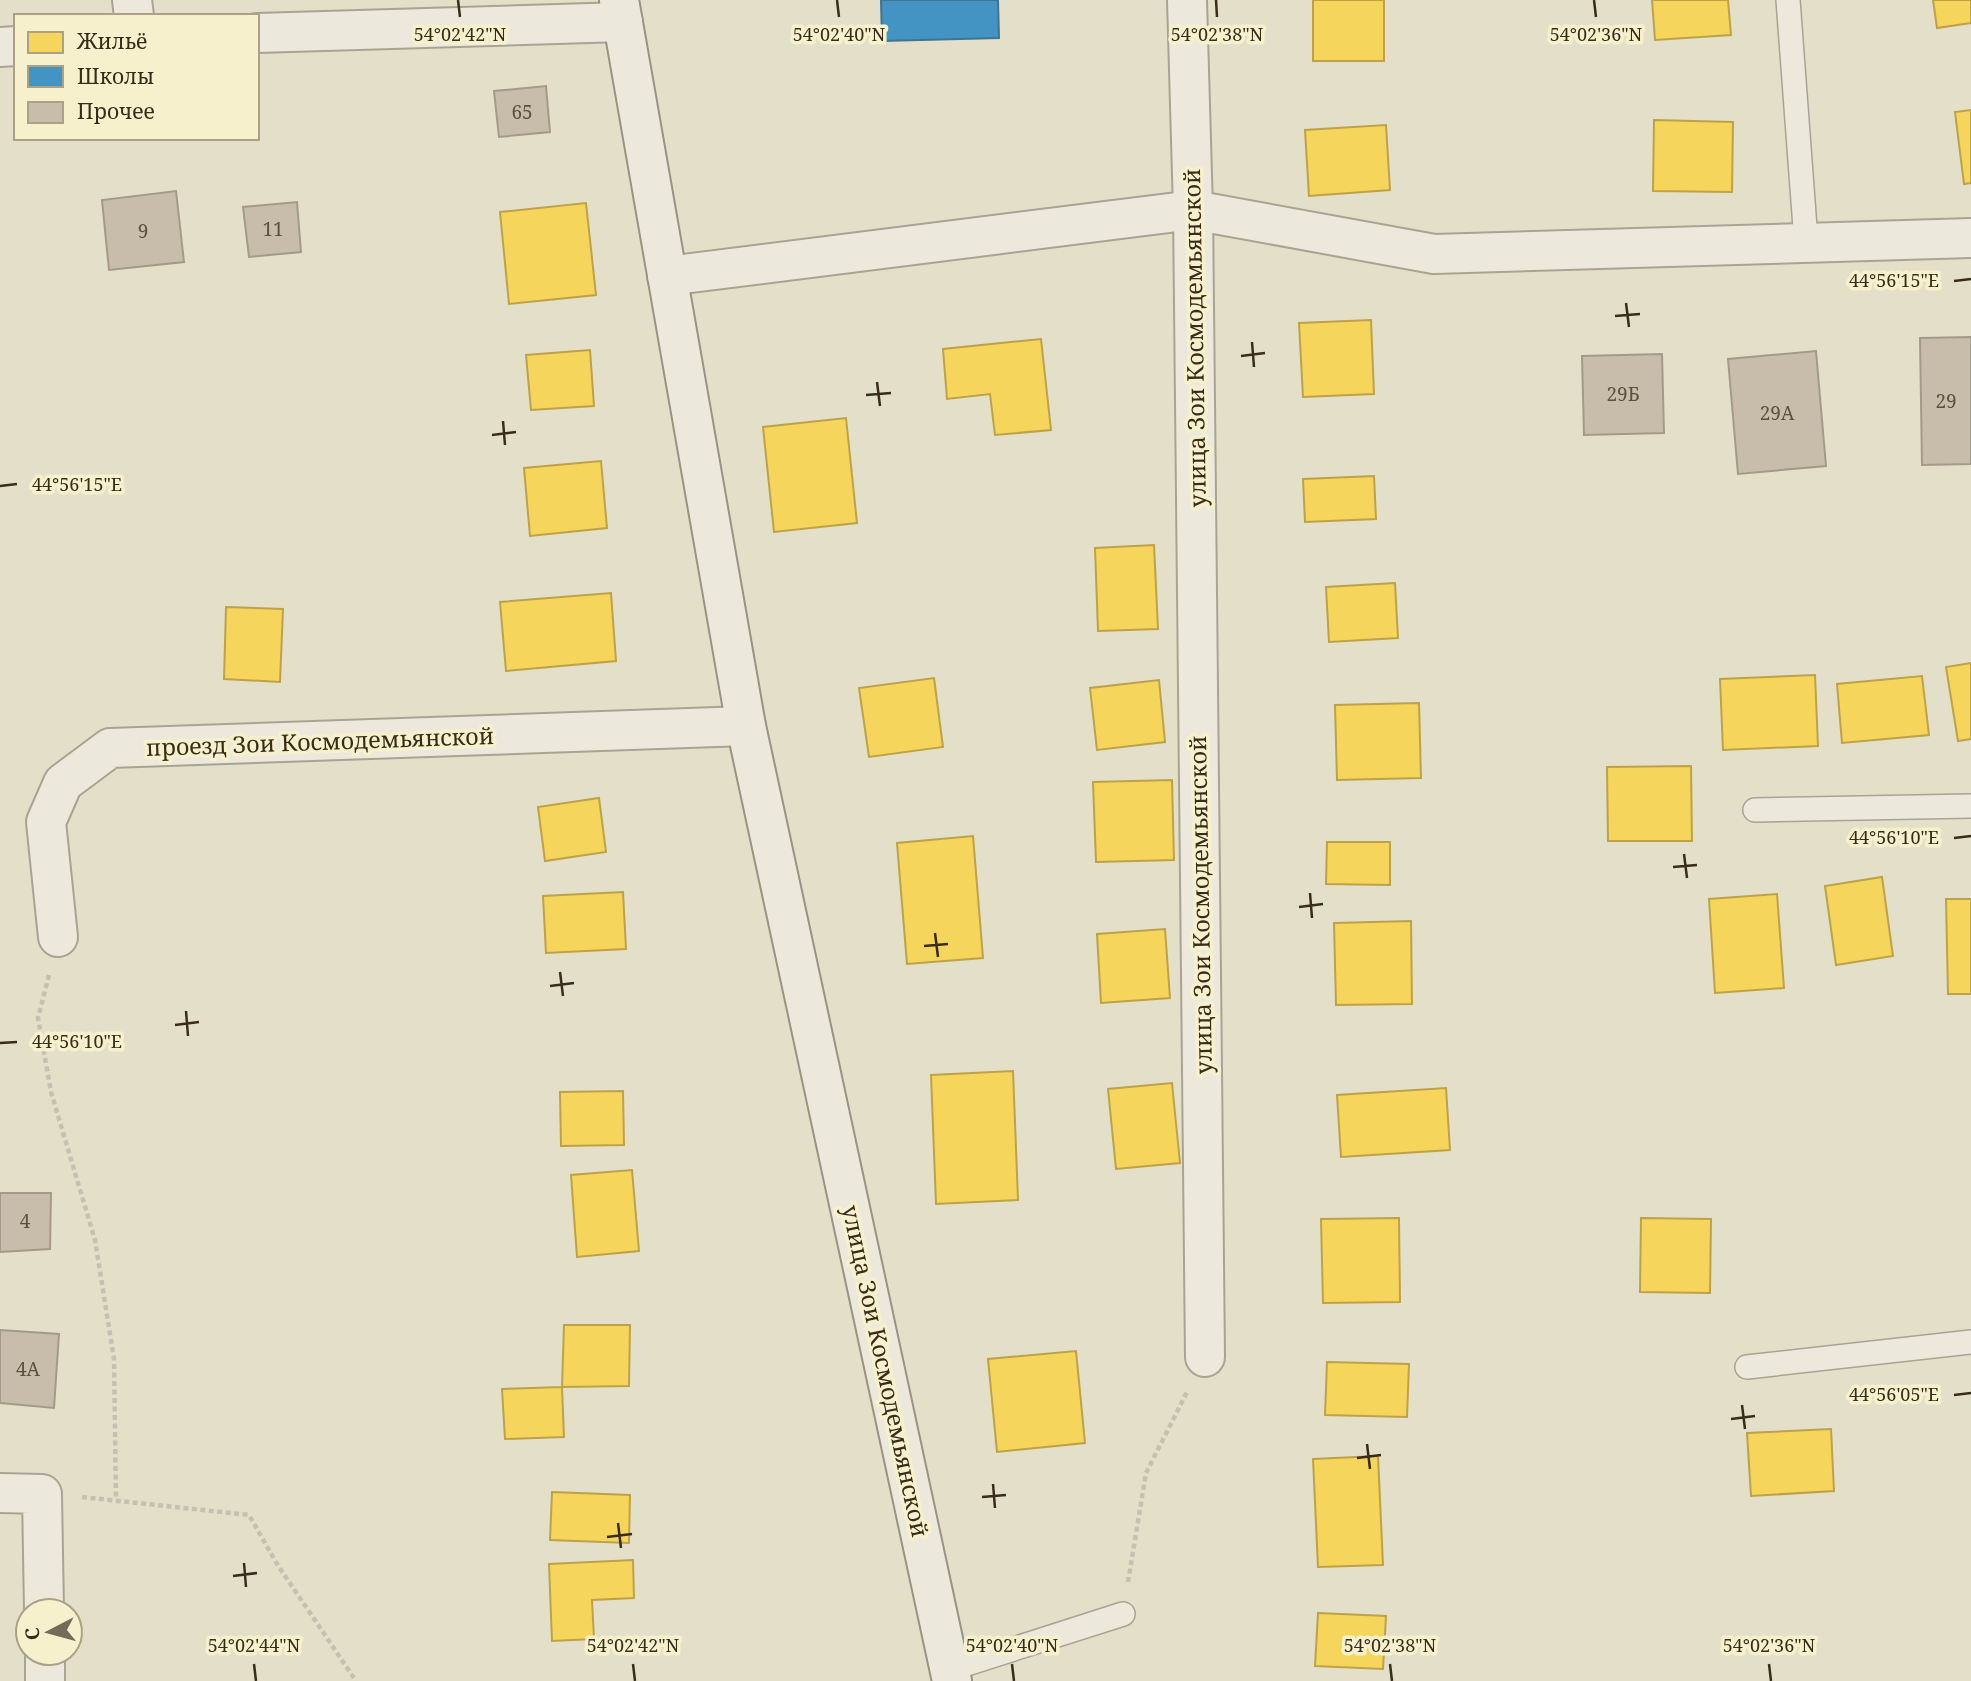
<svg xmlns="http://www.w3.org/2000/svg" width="1971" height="1681" font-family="'Noto Serif',serif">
	<rect width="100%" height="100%" fill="#e4dfc9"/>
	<path fill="#f6d55c" stroke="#bda248" stroke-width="2" d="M1313,0H1384V61H1313Z
		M1652,0H1728L1731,35L1655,40Z
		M1933,0H1971V23L1937,28Z
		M1971,110V183L1964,184L1955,112Z
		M1654,120L1733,122L1732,192L1653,191Z
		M1386,125L1390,190L1309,196L1305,130Z
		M586,203L596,295L509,304L500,212Z
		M1371,320L1374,394L1303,397L1299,323Z
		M1041,339L1051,430L995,435L990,394L947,399L943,349Z
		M590,350L594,406L531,410L526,355Z
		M846,418L857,523L774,532L763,427Z
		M601,461L607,528L530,536L524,468Z
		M1374,476L1376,519L1305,522L1303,479Z
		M1154,545L1158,629L1098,631L1095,548Z
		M1395,583L1398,638L1329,642L1326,587Z
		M611,593L616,661L506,671L500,602Z
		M226,607L283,609L280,682L224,679Z
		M1971,663V739L1958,741L1946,667Z
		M1815,675L1818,746L1723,750L1720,679Z
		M1922,676L1929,735L1842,743L1837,684Z
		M934,678L943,747L869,757L859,688Z
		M1159,680L1165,742L1097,750L1090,688Z
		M1419,703L1421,778L1337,780L1335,705Z
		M1691,766L1692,841H1608L1607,767Z
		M1172,780L1174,860L1096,862L1093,782Z
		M599,798L606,852L545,861L538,807Z
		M973,836L983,958L907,964L897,843Z
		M1327,842H1390V885L1326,884Z
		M1882,877L1893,956L1836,965L1825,886Z
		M623,892L626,949L546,953L543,896Z
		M1777,894L1784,988L1715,993L1709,899Z
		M1946,899H1971V994H1948Z
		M1411,921L1412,1004L1336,1005L1334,923Z
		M1165,929L1170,998L1101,1003L1097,934Z
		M1013,1071L1018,1200L936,1204L931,1075Z
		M1172,1083L1180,1163L1116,1169L1108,1089Z
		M1446,1088L1450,1150L1341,1157L1337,1095Z
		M623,1091L624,1145L561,1146L560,1092Z
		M632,1170L639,1251L577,1257L571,1175Z
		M1399,1218L1400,1302L1323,1303L1321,1219Z
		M1641,1218L1711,1219L1710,1293L1640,1292Z
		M564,1325H630L629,1386L562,1387Z
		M1076,1351L1085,1443L997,1452L988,1359Z
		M1327,1362L1409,1364L1407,1417L1325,1415Z
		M562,1387L564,1437L505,1439L502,1389Z
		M1831,1429L1834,1491L1751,1496L1747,1433Z
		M1378,1456L1383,1565L1318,1567L1313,1459Z
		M552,1492L630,1495L629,1543L550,1540Z
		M633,1560L634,1598L592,1600L594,1639L552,1641L549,1564Z
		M1318,1613L1386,1616L1383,1669L1315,1666Z"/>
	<path fill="#4393c3" stroke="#407491" stroke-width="2" d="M881,0H998L999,38L882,41Z"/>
	<path fill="#c8bdaa" stroke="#a49a89" stroke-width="2" d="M546,86L550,132L499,137L494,91Z
		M176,191L184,262L109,270L102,200Z
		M297,202L301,252L249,257L243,207Z
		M1971,337V464L1922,465L1920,338Z
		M1816,351L1826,466L1738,474L1728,359Z
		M1662,354L1664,433L1584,435L1582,356Z
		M0,1193H51L50,1249L0,1252Z
		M0,1330L59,1334L54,1408L0,1403Z"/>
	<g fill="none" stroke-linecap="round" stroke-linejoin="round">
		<defs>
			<path id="lane" d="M1788,0L1806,241
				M1755,810L1971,806
				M1747,1367L1971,1342
				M951,1669L1123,1614"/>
			<path id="street" d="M132,0L134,16
				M1187,0L1193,210L1205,1357
				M257,33L623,22
				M0,47L16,46
				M667,276L1193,210L1434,254L1971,238
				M58,937L46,822L63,783L110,748L746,726
				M0,1493L42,1494L44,1611
				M45,1653V1681"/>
			<path id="secondary" d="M619,0L746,726L952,1681"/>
		</defs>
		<use href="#lane" stroke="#a9a393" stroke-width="26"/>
		<use href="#street" stroke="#a9a393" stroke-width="42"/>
		<use href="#secondary" stroke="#999383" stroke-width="42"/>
		<path stroke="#c5c0b2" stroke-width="4.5" stroke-dasharray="5 3.5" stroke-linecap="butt" d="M49,975L38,1018L51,1092L95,1240L114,1359L116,1499
			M82,1497L249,1515L277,1564L356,1681
			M1128,1582L1146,1473L1187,1392"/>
		<use href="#lane" stroke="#ece9dc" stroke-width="23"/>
		<use href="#street" stroke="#ece9dc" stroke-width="38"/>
		<use href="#secondary" stroke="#ece9dc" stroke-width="38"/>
	</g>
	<path fill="none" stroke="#382c1b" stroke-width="2.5" d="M458,0L460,17M837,0L839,17M1216,0L1217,17M1594,0L1596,17M1954,281L1971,279M1626,303L1629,327M1615,316L1640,314M1252,342L1254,367M1241,356L1265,353M877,382L880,406M866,395L891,393M503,421L505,445M492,435L516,432M0,486L17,484M1954,838L1971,836M1684,854L1687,878M1673,867L1697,865M1310,893L1312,918M1299,907L1323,904M935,933L938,957M924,946L948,944M560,972L563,996M550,986L574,983M186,1011L188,1036M175,1025L199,1022M0,1043L17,1042M1954,1395L1971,1393M1742,1405L1745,1429M1731,1419L1755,1416M1367,1444L1370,1469M1357,1458L1381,1455M993,1484L995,1508M982,1497L1006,1495M618,1523L621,1548M607,1537L632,1534M244,1563L246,1587M233,1576L257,1573M254,1664L256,1681M633,1664L635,1681M1012,1664L1014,1681M1390,1664L1392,1681M1769,1664L1771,1681"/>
	<g text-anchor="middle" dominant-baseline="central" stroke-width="7" stroke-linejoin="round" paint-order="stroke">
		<g font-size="19" fill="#5c503f">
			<text x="522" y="112">65</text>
			<text x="273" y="229">11</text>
			<text x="143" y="231">9</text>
			<text x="1623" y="394">29Б</text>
			<text x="1946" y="401">29</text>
			<text x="1777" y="413">29А</text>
			<text x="25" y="1221">4</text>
			<text x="28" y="1369">4А</text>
		</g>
		<g font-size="23" fill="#382c1b" stroke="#f7f0cd">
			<text transform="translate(1194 338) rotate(-91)">улица Зои Космодемьянской</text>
			<text transform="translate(320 741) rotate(-2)">проезд Зои Космодемьянской</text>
			<text transform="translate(1200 905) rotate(-91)">улица Зои Космодемьянской</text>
			<text transform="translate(886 1371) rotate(78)">улица Зои Космодемьянской</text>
		</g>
	</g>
	<g font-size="18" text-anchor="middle" fill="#382c1b" stroke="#f7f0cd" stroke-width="7" stroke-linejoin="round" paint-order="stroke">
		<text x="460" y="41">54°02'42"N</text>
		<text x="839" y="41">54°02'40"N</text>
		<text x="1217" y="41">54°02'38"N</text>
		<text x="1596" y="41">54°02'36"N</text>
		<text x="1894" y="287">44°56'15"E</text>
		<text x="77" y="491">44°56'15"E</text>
		<text x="1894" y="844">44°56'10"E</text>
		<text x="77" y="1048">44°56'10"E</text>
		<text x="1894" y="1401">44°56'05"E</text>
		<text x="254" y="1652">54°02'44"N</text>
		<text x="633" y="1652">54°02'42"N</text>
		<text x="1012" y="1652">54°02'40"N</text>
		<text x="1390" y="1652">54°02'38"N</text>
		<text x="1769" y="1652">54°02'36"N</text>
	</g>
	<rect x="14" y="14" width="245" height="126" fill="#f7f0cd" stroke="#aba286" stroke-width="2"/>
	<rect x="28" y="32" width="35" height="21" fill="#f6d55c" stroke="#aba286" stroke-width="2"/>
	<text x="77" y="49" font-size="21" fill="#382c1b">Жильё</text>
	<rect x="28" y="66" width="35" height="21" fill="#4393c3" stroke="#aba286" stroke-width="2"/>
	<text x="77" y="84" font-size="21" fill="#382c1b">Школы</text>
	<rect x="28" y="102" width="35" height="21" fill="#c8bdaa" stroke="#aba286" stroke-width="2"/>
	<text x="77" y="119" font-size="21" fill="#382c1b">Прочее</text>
	<g transform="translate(49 1632) rotate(264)"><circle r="33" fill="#f7f0cd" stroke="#aba286" stroke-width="2"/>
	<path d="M0-5L12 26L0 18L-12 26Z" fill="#746b58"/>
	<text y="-10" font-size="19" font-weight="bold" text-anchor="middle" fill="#382c1b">С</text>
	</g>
</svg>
